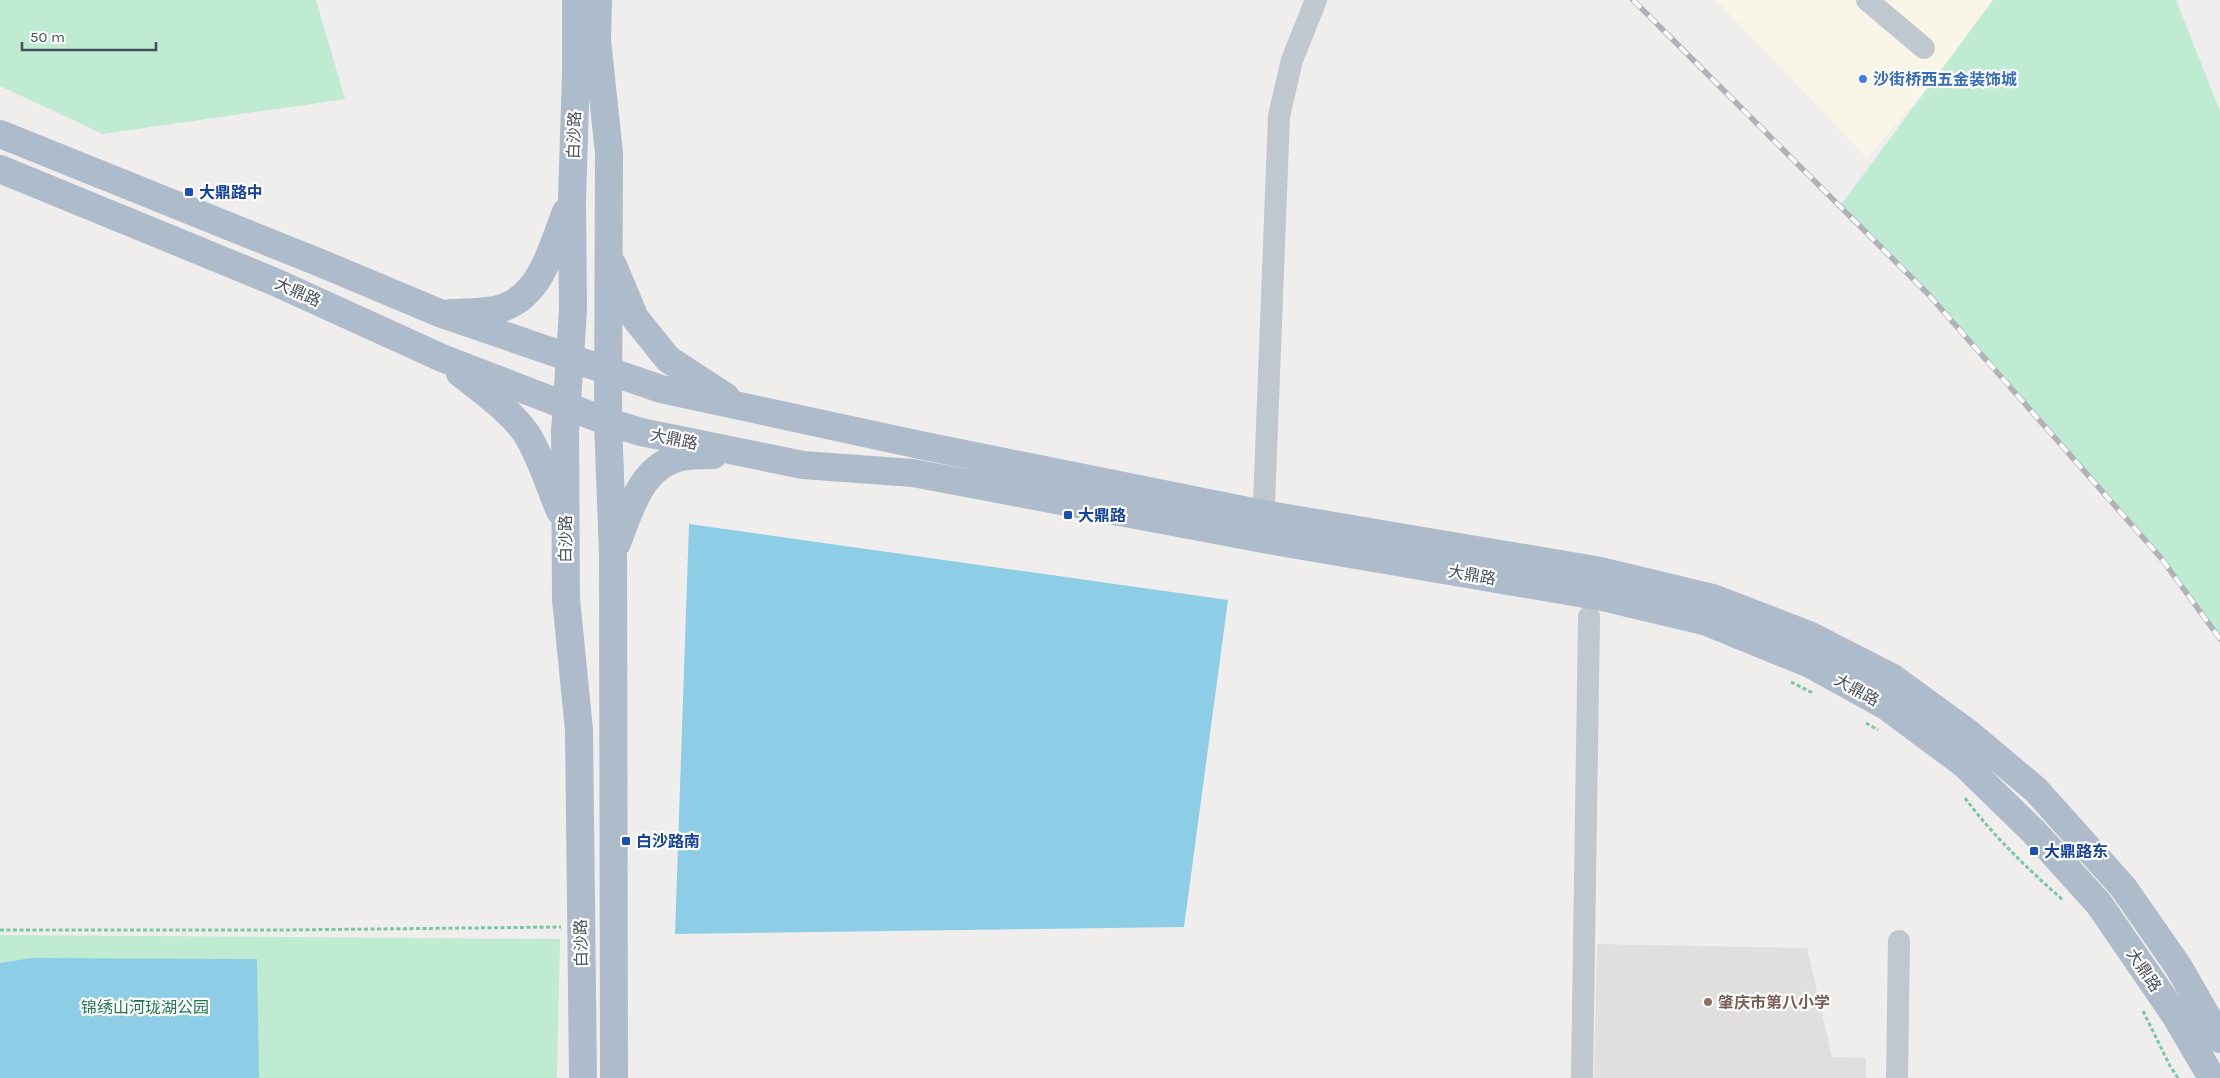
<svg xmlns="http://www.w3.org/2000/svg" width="2220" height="1078" font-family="Karla,'Noto Sans SC',sans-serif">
	<rect width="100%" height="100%" fill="#f0eded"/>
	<path fill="#faf6e7" d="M1716,0H2003L1867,158Z"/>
	<path fill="#e1dfde" d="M1597,944L1807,948L1832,1057L1866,1058V1078H1594Z"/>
	<path fill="#beebd2" d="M0,0H316L345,99L103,134L0,86Z
		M1993,0H2176L2220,111V639L2161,558L1928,294L1840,206Z
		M0,935L560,939L557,1078H0Z"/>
	<path fill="#8dcee6" d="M689,524L1228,600L1184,927L675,934Z
		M32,958L257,959L259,1078H0V963Z"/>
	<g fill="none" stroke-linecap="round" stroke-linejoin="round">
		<path stroke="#78c7a5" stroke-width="3" stroke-dasharray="4 2.5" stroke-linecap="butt" d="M1791,682L1813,693
			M1866,723L1878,730
			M1965,798C1994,837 2028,869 2064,901
			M0,930H283L561,927
			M2143,1011L2170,1066L2178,1078"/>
		<path stroke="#bfc7cf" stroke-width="22" d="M1867,0L1924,48
			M1263,530L1279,116L1292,60L1316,0
			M1582,1078L1589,617
			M1897,1078L1899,941"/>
		<path stroke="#aebbcb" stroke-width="28" d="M576,0V74L572,199L573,310L565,432L566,599L579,730L583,1078
			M598,0L597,40L609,153L608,422L613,554L614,1078
			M0,134L318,262L442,314L661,389L920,445L1263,514L1601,571L1713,598L1809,635L1893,678L1967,732L2036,790L2123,887L2178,966L2220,1039
			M0,169L275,282L442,358L608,422L641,432L803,465L913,473L1263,539L1602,597L1707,622L1810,664L1886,706L1964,764L2034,832L2099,904L2175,1015L2212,1078
			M613,265L635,318L668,359L726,397
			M451,313C468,312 489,313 505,307C543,292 552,246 566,212
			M460,373C482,391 509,409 526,433C541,456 549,486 560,511
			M617,543C630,510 641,466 681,457C691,455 702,455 713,455"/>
		<defs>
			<path id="rail" d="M1633,0L1928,294L2161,558L2220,639"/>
		</defs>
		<use href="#rail" stroke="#b0b2b7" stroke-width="5.5"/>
		<use href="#rail" stroke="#fff" stroke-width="4" stroke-dasharray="11" stroke-linecap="butt"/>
	</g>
	<circle fill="#3f7fe0" stroke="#fff" stroke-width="2" cx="1863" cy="79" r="5"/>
	<g fill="#1a4fb4" stroke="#fff" stroke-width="2">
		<rect x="184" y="187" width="10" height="10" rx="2.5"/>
		<rect x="1063" y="510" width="10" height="10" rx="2.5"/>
		<rect x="621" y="836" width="10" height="10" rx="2.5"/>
		<rect x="2029" y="846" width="10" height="10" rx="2.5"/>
	</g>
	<circle fill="#8d6e63" stroke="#fff" stroke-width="2" cx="1708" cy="1002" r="5"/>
	<g text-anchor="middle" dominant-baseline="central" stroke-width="4.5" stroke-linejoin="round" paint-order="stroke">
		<g font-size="16" font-weight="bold" fill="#366cbe" stroke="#fff" text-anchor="start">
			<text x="1873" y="79">沙街桥西五金装饰城</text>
		</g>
		<g font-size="16" fill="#474f59" stroke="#fff">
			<text transform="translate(574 135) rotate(-88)">白沙路</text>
			<text transform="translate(298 292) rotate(24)">大鼎路</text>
			<text transform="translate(674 439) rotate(12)">大鼎路</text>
			<text transform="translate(565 539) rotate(-90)">白沙路</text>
			<text transform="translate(1472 575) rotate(10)">大鼎路</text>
			<text transform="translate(1857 690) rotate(29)">大鼎路</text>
			<text transform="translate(581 943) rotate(-91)">白沙路</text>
			<text transform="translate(2144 970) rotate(56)">大鼎路</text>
		</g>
		<g font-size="16" font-weight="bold" fill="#164399" stroke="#fff" text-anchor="start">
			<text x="199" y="192">大鼎路中</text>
			<text x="1078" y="515">大鼎路</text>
			<text x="636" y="841">白沙路南</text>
			<text x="2044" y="851">大鼎路东</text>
		</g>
		<g font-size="16" font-weight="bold" fill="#785e54" stroke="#fff" text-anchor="start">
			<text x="1718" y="1002">肇庆市第八小学</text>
		</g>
		<g font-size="16" fill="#1c764e" stroke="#fff">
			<text x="145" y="1007">锦绣山河珑湖公园</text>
		</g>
	</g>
	<path d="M22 42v8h134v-8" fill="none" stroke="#474f59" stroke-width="2.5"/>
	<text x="30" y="42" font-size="15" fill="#474f59" stroke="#ffffff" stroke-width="4" paint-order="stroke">50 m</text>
</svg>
